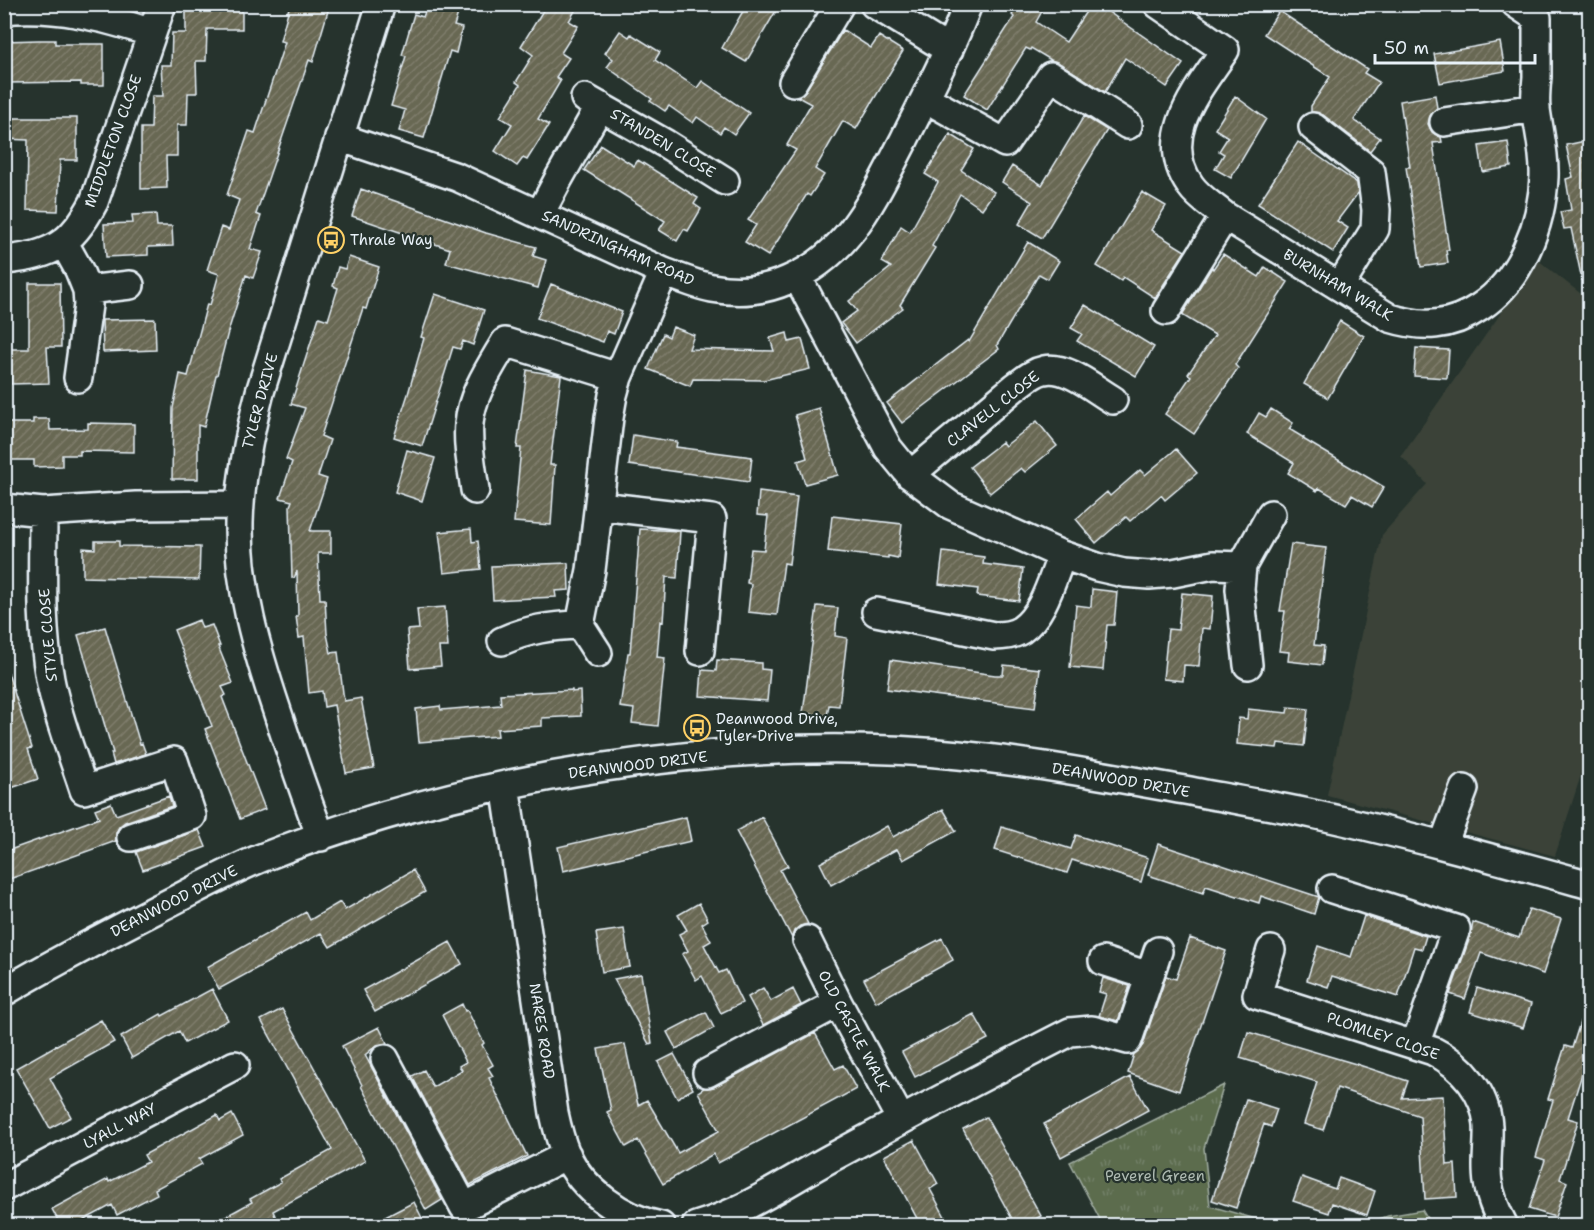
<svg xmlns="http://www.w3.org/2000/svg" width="1594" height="1230" font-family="'Shantell Sans',sans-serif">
	<defs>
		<pattern id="park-tufts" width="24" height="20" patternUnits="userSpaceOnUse" patternTransform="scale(1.5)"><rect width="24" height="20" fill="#5c6c4e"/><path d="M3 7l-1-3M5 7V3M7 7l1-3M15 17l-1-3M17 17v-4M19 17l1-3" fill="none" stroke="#738168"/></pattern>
		<pattern id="building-hatch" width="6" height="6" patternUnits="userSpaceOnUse" patternTransform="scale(1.5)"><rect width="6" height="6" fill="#686752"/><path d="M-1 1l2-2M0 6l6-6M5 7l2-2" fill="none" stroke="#7e7d6c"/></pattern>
	</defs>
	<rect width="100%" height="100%" fill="#26332d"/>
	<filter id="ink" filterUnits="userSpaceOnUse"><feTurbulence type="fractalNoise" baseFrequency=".0167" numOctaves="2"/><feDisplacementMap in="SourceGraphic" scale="12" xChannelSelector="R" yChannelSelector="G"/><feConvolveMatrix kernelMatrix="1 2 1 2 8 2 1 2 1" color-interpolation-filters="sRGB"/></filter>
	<g filter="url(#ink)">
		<path fill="#3a4338" d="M1538,260L1590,301L1589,750L1555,856L1327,795L1382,535L1427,484L1401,456Z"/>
		<path fill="url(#park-tufts)" stroke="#a2aea3" stroke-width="1.5" d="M1224,1085L1204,1148L1210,1206L1277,1225H1103L1070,1162Z
			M1422,1210L1431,1225H1331L1367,1223L1388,1216Z"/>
		<path fill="url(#building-hatch)" stroke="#e8f1f8" stroke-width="1.5" d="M186,4H242V29H207L206,61H196L197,93H188L187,125H177V156H166L167,188L141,189V128H151L152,96H163L161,65H171L172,33H186Z
			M290,4H330L313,62L309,60L256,214L261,216L250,249L262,252L253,278L246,275L228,332L217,375H216L204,427L198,425V479H172L173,408L180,374L188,376L207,304L210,305L219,274L207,270L221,227L229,230L239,200L227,195L249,131L255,133L285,42L280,41Z
			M428,4H461L454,26L462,28L456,53L450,51L424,138L399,131L405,110L391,106L406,56L402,55L414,14L423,17Z
			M547,4H579L569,21L578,26L561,53L569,58L556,77L561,80L538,119L549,125L527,160L523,158L517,166L495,151L512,124L500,117L520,85L516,82L533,55L521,46Z
			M747,4H780L746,62L722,48Z
			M1019,4H1046L1036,22L1066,42L1091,4H1097L1183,64L1167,87L1125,58L1105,92L1059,63L1051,60L1031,48L1030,50L1026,48L987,110L964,95L1014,17L1012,15Z
			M1279,11L1367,69L1364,73L1379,82L1354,120L1380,138L1370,151L1323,115L1311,112V106L1330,77L1264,34Z
			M843,30L871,48L879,36L903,51L856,129L843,121L815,169L824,175L810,196L807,194L768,256L745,242L756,225L748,220L796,150L787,145L811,104L798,97L806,90Z
			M620,31L629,37L631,34L660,52L655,60L697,88L702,81L749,113L734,134L724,127L720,133L697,117L693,123L669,106L665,111L650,101L652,99L607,67L613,59L605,53Z
			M39,40H55V44H104V85H81V82L6,83L4,41Z
			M1500,42L1505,71L1440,83L1434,54Z
			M1435,95L1437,108L1430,116L1428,124L1432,132L1441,137L1442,142L1433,143L1449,250H1446L1448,263L1421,267L1406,167H1410L1400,101Z
			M1235,96L1266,119L1231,178L1215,169L1224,154L1219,151L1228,137L1215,129Z
			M1084,116L1107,130L1042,238L1019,224L1032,202L1002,182L1012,166L1042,185Z
			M4,118H77V160H60L58,211L27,210L28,140L4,139Z
			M950,134L974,149L961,170L994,192L982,209L960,194L932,246L935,248L900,305L903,308L856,343L841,323L857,311L849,301L891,267L882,262L901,226L910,232L938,182L925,174Z
			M1590,140V279L1582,280L1571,228L1564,229L1560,212L1571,210L1566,179L1573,177L1566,145Z
			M1298,142L1357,183L1358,193L1337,221L1348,228L1333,252L1258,204Z
			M1508,142L1511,167L1483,172L1479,146Z
			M601,145L634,166L638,160L698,198L694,204L701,209L688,231L684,229L677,241L659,230L665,221L584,170Z
			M361,189L486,233L536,247L533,256L546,260L538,288L446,263L450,249L352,216Z
			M1142,192L1166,206L1151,230L1185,251L1155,298L1123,277L1121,281L1097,266Z
			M156,214L157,226H172L173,246L148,247V255L106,257L104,224L133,223L132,215Z
			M1028,242L1059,261L1048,279L1039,274L997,345L999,349L902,423L887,403L968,340L969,342Z
			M1223,254L1259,277L1265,267L1288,282L1235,365L1238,368L1194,434L1165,414L1191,376L1188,374L1215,335L1182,315L1212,267L1213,269Z
			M349,257L379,267L366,309L363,308L321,436L330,440L318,476L327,479L310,531H331V553H318L320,599H325L327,634L331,653L338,652L344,701L361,698L374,768L346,773L334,705L324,707L322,691L309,693L304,637L299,638L296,616H298L297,571L294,578H292L290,506L292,501L280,498L292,462L286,459L305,408L291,404L319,317L328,320L338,288L333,286L338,267L345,269Z
			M29,283H60L61,347H47L49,383L11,384L10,349H29Z
			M551,284L622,312L614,334L607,331L603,342L537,318Z
			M435,294L484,310L473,345L463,341L460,349L453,347L422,446L394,437L408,394L424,338L421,337Z
			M1085,305L1154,347L1136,376L1077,341L1082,334L1071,328Z
			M155,319L156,350L103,352L102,320Z
			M1340,321L1364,336L1328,398L1304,384Z
			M673,327L694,335L689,349L774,351L770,338L787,333L789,342L802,339L810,369L764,380L693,379L690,386L648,369L663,334L669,337Z
			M1416,348L1449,350L1447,378L1414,376Z
			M527,370L561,376L550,465H555L551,525L514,522L521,448H517Z
			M819,408L838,475L805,484L798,461L807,458L795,415Z
			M1271,409L1293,423L1289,429L1304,438L1303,439L1384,487L1372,507L1352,495L1346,504L1319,488L1317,491L1288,473L1294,463L1247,434L1259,413L1266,417Z
			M33,419H49L50,430L88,429V423L134,424V452L80,451V455H62V466L34,467V460H4V423H33Z
			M1037,421L1057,446L1025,472L1021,468L990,493L970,467L1002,442L1005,446Z
			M633,435L677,442L676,447L752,457L749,482L629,465Z
			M1176,449L1197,473L1165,500L1161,495L1130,521L1126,517L1096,543L1076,519L1107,492L1110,496L1140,470L1145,475Z
			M407,450L435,458L422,501L395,492Z
			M759,492L797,497L789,564L784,563L777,615L748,612L751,584L747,583L751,549L764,550L768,516L757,515Z
			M832,516L902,524L898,558L888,556V558L828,551Z
			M471,529L472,542L478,541L481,569L444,573L439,532Z
			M640,529L680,531L677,578L666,577L663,622L660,621L657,657L665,658L658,726L632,723L634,709L620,707L628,653H630Z
			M95,541H119V546L200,547L199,580L83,577V548L95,549Z
			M1291,544L1326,548L1314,645L1324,646L1322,665L1288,661L1289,652L1279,651L1285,611H1280Z
			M943,552L984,557L983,564L1023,569L1019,601L977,596L978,589L939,584Z
			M568,563L569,590L555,591L556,597L493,600L491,566Z
			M1092,589L1117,592L1114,625H1107L1103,670L1070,667L1076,605L1091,607Z
			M1182,593L1213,596L1210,629L1202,628L1199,666L1184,665L1183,681L1163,679L1168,629L1178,630Z
			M817,606L838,608L835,636L847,638L839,706L829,705L827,716L803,713Z
			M445,607L448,647H439L441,666L410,669L407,630L419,629L417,609Z
			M199,620L202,628L212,625L220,646H218L233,683L222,687L226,695L222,697L265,809L240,819L205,729L212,726L174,630Z
			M105,627L140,744L142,743L146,754L114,764L111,753H113L78,635Z
			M717,660L761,663V669L770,670L767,701L700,696L702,670L716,671Z
			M891,660L995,675H1003L1004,665L1040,669L1035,708L887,689Z
			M8,673L32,748L28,749L38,779L11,788L4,771V674Z
			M572,690V692L580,691L581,716L542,718V726L497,729L498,736L419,742L416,709L440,706L441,710L501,705L500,694Z
			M1288,707L1308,709L1304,746L1278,743L1277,748L1237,744L1239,718L1247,719L1248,709L1287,713Z
			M169,796L172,806L125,822L119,827L116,833V841L4,881V852L99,818L95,809L111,803L116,815Z
			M943,809L956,831L903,860L897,849L831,885L820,863L887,826L893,837Z
			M686,817L691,841L563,871L558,847Z
			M762,817L788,866L780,870L808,924L800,926L794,931L792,938L736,831Z
			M1002,827L1071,849L1076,835L1148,858L1141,882L1072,860L1067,873L995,850Z
			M199,830L206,847L143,870L136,852Z
			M1158,844L1319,897L1314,914L1261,896L1259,903L1206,886L1203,893L1148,875Z
			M413,870L425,892L330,947L321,933L219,989L207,967L306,912L310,920L340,902L345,910Z
			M699,903L708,920L702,924L711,941L704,945L719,973L726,970L742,1003L721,1013L702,976L696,980L682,954L688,951L679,934L687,930L678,915Z
			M1529,909L1561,919L1543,974L1481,953L1465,999L1450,994L1471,934L1473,922L1519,938Z
			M1364,916L1426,936L1422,949L1414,947L1398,997L1332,976L1328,987L1307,980L1318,946L1351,957Z
			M624,929L630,967L602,972L596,933Z
			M942,938L953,960L876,1002L864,979Z
			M1190,938L1226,951L1179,1091L1128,1073L1134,1054L1143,1045L1166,976L1176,979Z
			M450,942L462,964L375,1012L363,990Z
			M641,974L652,1043L649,1044L614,979Z
			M1103,978L1130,986L1118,1021L1099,1016L1106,994L1099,992Z
			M763,988L771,1001L793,989L801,1005L763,1025L748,997Z
			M1477,988L1531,1004L1523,1028L1470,1012Z
			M212,989L228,1020L185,1043L179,1031L132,1058L121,1037L161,1014L162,1016Z
			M1586,1003L1590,1004V1049L1568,1118L1578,1121L1560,1179L1567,1182L1555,1217L1529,1209L1545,1160L1536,1157L1553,1100L1548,1099L1565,1046L1572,1048Z
			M462,1004L465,1011L467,1010L484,1043L482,1045L493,1065L488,1068L493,1076L489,1078L527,1156L470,1185L412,1076L424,1070L433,1087L462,1070L459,1066L466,1062L442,1015Z
			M282,1009L365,1161L273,1211L276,1218L261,1226H208L252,1202L250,1199L281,1182L279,1179L332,1150L261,1020Z
			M706,1012L714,1028L676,1049L667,1032Z
			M974,1014L988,1039L915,1077L902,1052Z
			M101,1020L114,1042L50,1078L71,1117L50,1128L16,1068Z
			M379,1027L387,1043L377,1045L365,1055L442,1200L426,1210L361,1086L362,1085L342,1046Z
			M1248,1032L1356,1064L1408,1081L1402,1098L1443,1096L1447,1165L1455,1164L1457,1197L1425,1199L1420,1116L1337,1088L1323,1130L1304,1124L1317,1082L1240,1058Z
			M815,1033L835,1069L843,1065L856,1089L718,1163L713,1154L663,1184L638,1140L626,1147L607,1112L611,1110L598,1049L625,1044L638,1105L647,1100L678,1153L719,1131L698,1092L704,1088L714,1087Z
			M674,1054L693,1089L677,1098L658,1062Z
			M1130,1077L1148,1110L1061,1157L1044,1124Z
			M1246,1099L1277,1109L1271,1127L1264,1124L1236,1208L1212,1200Z
			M232,1114L243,1135L199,1159L202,1164L155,1189L157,1194L117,1215L112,1205L73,1226H61L52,1209L108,1179L109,1182L148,1162L144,1155L217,1115L220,1121Z
			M986,1117L1041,1216L1023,1226H1016L963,1129Z
			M914,1140L938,1184L930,1189L950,1226H921L884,1156Z
			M1302,1177L1335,1189L1339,1178L1375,1191L1367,1215L1332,1203L1329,1213L1293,1201Z
			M414,1202L426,1226H368Z"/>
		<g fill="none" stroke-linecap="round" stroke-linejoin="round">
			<defs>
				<path id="minor" d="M874,4L949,50
					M1158,4L1225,50C1199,89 1156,136 1190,185C1199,198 1213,206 1225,216L1390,318C1422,328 1451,327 1480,307C1521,280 1542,224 1544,177C1545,153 1539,132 1536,109C1535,99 1536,87 1537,77C1537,57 1537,38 1537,18L1516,4
					M4,10C56,5 103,17 152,33L94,202C72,244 52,256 4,260
					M152,33L162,4
					M793,82L840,4
					M585,98L666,144L725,181
					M925,98L1005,143L1051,76L1128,125
					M1444,122L1536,108
					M1313,127L1371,172L1376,210L1375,229L1340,286
					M339,137L457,177L664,272C680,278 696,285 712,288C738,293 763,291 788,280C850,254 874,197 904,140C926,96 950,51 968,4
					M540,214L559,178L600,106
					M64,243L79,270L87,290
					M797,276L888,448L910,475L950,505L1062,555L1097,567L1124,573L1149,575L1173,573L1213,565L1242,566
					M1166,311L1225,216
					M78,378L88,305L87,290L130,285
					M910,475L1015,387C1024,381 1033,372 1044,370C1067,365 1094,389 1113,400
					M475,490C472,468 467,445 469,424C471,395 491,366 505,342L618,377L664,272
					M600,506L712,519L700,651
					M4,508L43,512L136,506L240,505
					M43,512C43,568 40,624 50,679C57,716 72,753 84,790L174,761L192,816L131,837
					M876,612L994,636C1003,636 1013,635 1021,630C1044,614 1052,579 1062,555
					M580,625L598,653
					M502,641C529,629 550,626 580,625L591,570L609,418L613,395L618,377
					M1248,665L1240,589L1242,566L1271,514
					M505,785L554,1113C557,1127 560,1140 566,1154C582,1189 622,1219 661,1226
					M321,837C305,795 291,754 277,711C257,651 238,587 239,523C240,479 249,435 260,392L381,4
					M1443,845L1464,789
					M1332,889L1456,929L1415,1045
					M807,940L838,1003L901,1120
					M1271,950L1257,995L1433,1051C1462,1065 1486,1093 1488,1126C1489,1145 1485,1164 1488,1182C1490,1198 1496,1211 1504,1226
					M1103,961L1149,976
					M4,992C54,962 105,936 157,909C191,892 225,873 261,858C468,776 736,732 959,755C1038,763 1117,778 1195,792C1236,800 1277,806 1317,815C1409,835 1499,860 1590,885
					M385,1059L464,1207L567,1155
					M707,1073L838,1003
					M4,1187L235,1065
					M696,1226C744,1212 787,1182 831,1158C910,1115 990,1073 1070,1032L1092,1030L1128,1040L1158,951"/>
			</defs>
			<use href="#minor" stroke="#e8f1f8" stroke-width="32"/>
			<use href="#minor" stroke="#26332d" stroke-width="27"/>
		</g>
	</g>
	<defs>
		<symbol id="bus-ring" viewBox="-11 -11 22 22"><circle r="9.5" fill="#26332d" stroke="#ffd166" stroke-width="1.5"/><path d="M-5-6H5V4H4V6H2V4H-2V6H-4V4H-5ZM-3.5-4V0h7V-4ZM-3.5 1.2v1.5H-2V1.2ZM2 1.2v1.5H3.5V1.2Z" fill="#ffd166"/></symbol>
	</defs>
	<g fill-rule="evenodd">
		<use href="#bus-ring" x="316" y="225" width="30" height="30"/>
		<use href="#bus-ring" x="682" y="713" width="30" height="30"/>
	</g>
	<g text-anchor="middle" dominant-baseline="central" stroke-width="4.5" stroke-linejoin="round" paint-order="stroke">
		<g font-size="15" fill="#e8f1f8" stroke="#26332d">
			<text transform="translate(113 141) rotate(-70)">MIDDLETON CLOSE</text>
			<text transform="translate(663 143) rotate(31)">STANDEN CLOSE</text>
			<text transform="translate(618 248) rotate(24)">SANDRINGHAM ROAD</text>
			<text transform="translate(1338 285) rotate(31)">BURNHAM WALK</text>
			<text transform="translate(260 401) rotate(-75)">TYLER DRIVE</text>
			<text transform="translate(993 409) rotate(-38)">CLAVELL CLOSE</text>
			<text transform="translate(48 635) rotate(-95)">STYLE CLOSE</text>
			<text transform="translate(638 765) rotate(-7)">DEANWOOD DRIVE</text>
			<text transform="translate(1121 780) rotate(10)">DEANWOOD DRIVE</text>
			<text transform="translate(174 901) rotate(-27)">DEANWOOD DRIVE</text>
			<text transform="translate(542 1031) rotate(81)">NARES ROAD</text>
			<text transform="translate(854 1031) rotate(62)">OLD CASTLE WALK</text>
			<text transform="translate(1383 1036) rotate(19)">PLOMLEY CLOSE</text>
			<text transform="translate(120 1126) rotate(-28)">LYALL WAY</text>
		</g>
		<g font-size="15" fill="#e8f1f8" stroke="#26332d" text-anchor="start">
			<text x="350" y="240">Thrale Way</text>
			<text x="716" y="719">Deanwood Drive,<tspan x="716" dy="17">Tyler Drive</tspan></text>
		</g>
		<g font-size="15" fill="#b0bcb4" stroke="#26332d">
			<text x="1155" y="1176">Peverel Green</text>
		</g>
	</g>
	<rect width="1594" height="1230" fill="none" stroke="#26332d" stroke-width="24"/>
	<rect x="12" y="12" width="1570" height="1206" fill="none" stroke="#e8f1f8" stroke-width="2" filter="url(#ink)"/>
	<path d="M1375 54v9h160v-9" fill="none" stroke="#e8f1f8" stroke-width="3"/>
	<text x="1384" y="54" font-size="18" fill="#e8f1f8" stroke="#26332d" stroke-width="4.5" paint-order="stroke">50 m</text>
</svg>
